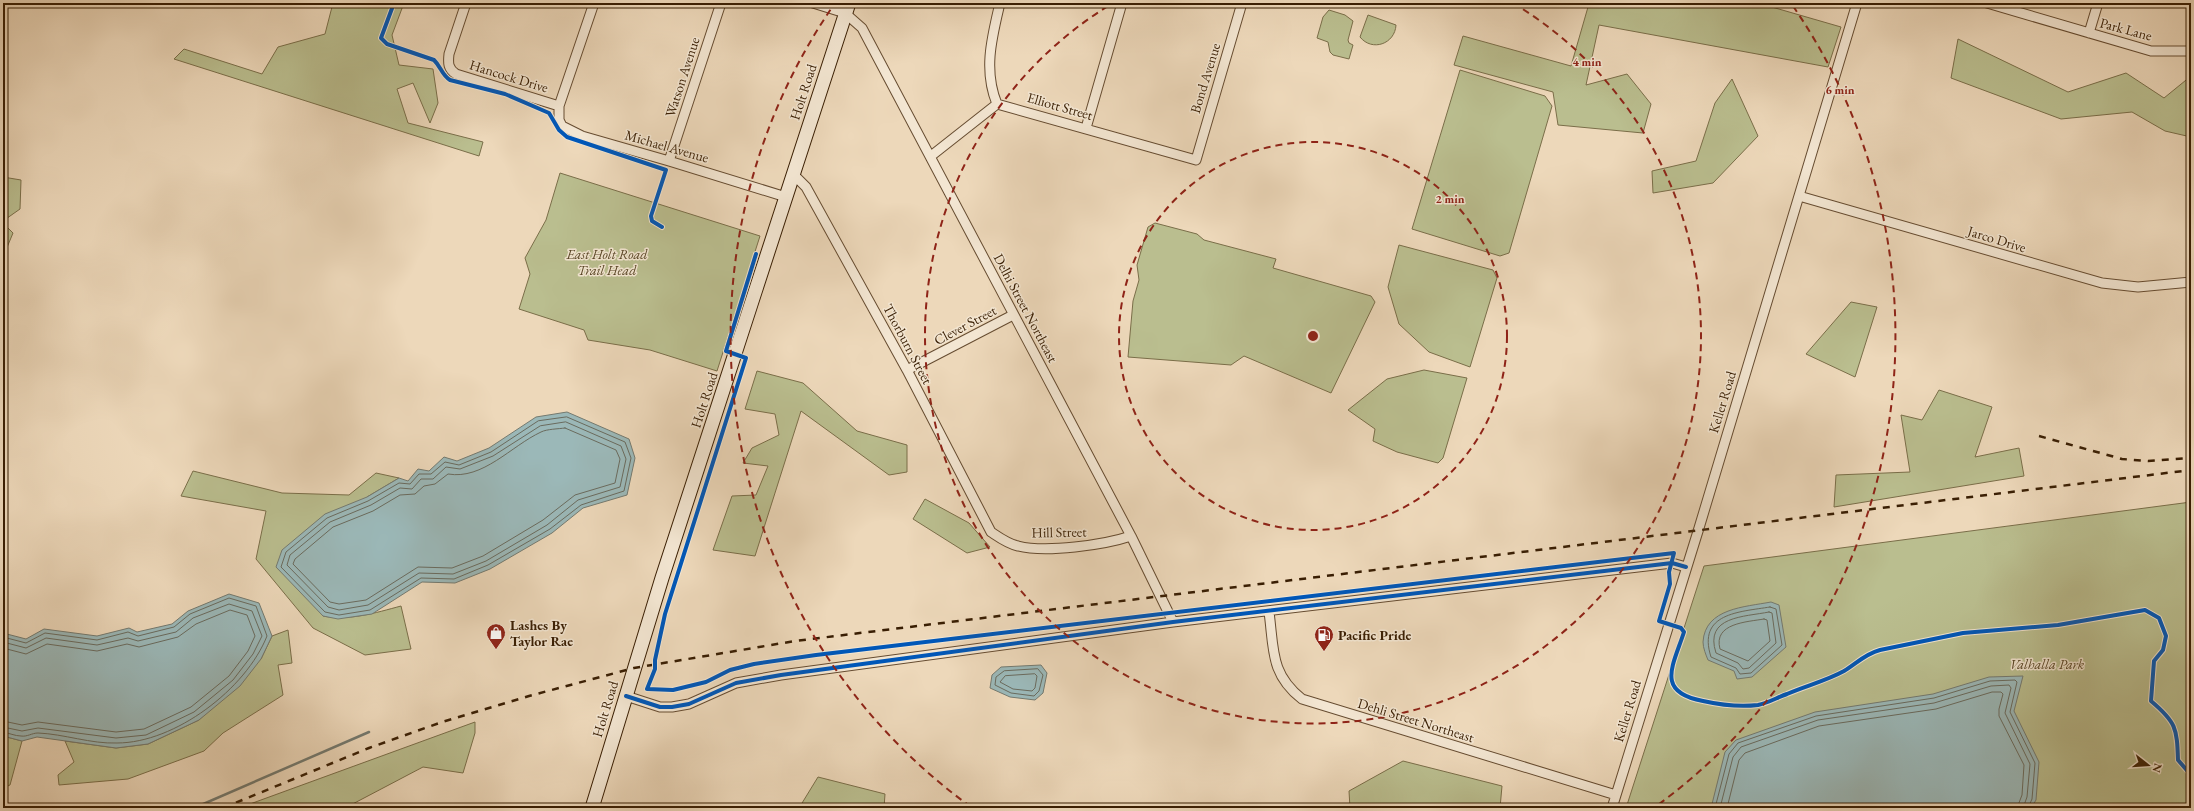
<svg xmlns="http://www.w3.org/2000/svg" width="2194" height="811" font-family="'EB Garamond',serif">
	<rect width="100%" height="100%" fill="#edd8ba"/>
	<filter id="stains"><feTurbulence type="fractalNoise" baseFrequency=".005" numOctaves="4"/><feColorMatrix values="0 0 0 0 .2 0 0 0 0 .09 0 0 0 0 .02 0 0 0 .5 -.17"/></filter>
	<radialGradient id="worn" r=".72"><stop offset=".6" stop-color="#630" stop-opacity="0"/><stop offset="1" stop-color="#630" stop-opacity=".3"/></radialGradient>
	<path fill="#babe8f" stroke="#7a6e49" d="M333,3H404L392,35L399,65L433,69L438,103L430,123L413,83L397,89L408,123L483,142L479,156L174,59L184,49L262,74L278,47L325,34Z
		M1575,3H1758L1841,27L1828,67L1599,25L1586,85L1627,74L1651,104L1643,133L1558,125L1553,92L1454,65L1463,36L1571,66L1588,7Z
		M1329,10L1345,15L1353,21L1348,40L1349,43L1353,45L1349,59L1333,55L1330,52L1328,42L1317,38L1323,17Z
		M1368,15L1396,25C1395,44 1372,52 1360,37Z
		M1958,39L2068,92L2126,73L2164,98L2191,76V137L2165,131L2132,112L2061,119L1951,78Z
		M1460,70L1545,96L1552,106L1509,253L1500,256L1412,229Z
		M1732,79L1758,136L1713,183L1653,193L1652,171L1696,161L1715,103Z
		M560,173L760,236L717,371L650,350L588,340L584,330L519,309L530,274L525,258L546,220Z
		M3,177L21,180L20,209L3,221Z
		M3,223L13,233L3,257Z
		M1155,223L1197,234L1204,240L1276,259L1273,268L1371,296L1375,302L1331,393L1244,356L1231,365L1128,357L1133,301L1139,280L1137,265L1148,227Z
		M1399,245L1493,270L1497,278L1470,367L1429,352L1399,324L1388,287Z
		M1851,302L1877,307L1855,377L1806,354Z
		M1424,370L1467,378L1443,458L1438,463L1397,452L1373,441L1375,429L1348,410L1387,379Z
		M757,371L803,383L857,431L907,445V472L889,475L801,411L755,556L713,550L732,496L756,495L768,466L743,463L752,448L779,435L775,414L745,409Z
		M1939,390L1992,407L1975,457L2019,448L2024,476L1834,507L1836,475L1910,472L1901,415L1922,420Z
		M193,471L282,493L349,495L376,473L399,478L367,497L323,616C349,621 375,613 401,606L411,649L365,655L313,628L256,559L266,511L181,496Z
		M925,499L969,523L990,547L967,553L913,519Z
		M2191,502V808H1626L1704,566Z
		M288,630L292,663L278,665L283,695L223,733L204,751L128,779L59,785L58,775L74,762L65,741L116,748L148,744L199,720L261,659L272,636Z
		M475,722V733L463,773L423,767L345,808H239Z
		M3,736L22,741L10,785L3,788Z
		M1403,761L1502,786L1500,808H1350L1349,791Z
		M818,777L885,794L884,808H799Z"/>
	<path fill="#9bb8b8" stroke="#747a70" d="M567,412L629,439L635,458L627,495L583,508L552,533L490,569L455,583L422,582L372,614L338,619L323,616L276,567L282,550L325,514L367,497L399,478L408,481L418,469L429,471L444,457L457,461L489,448L536,417Z
		M229,594L259,603L272,636L261,659L240,686L199,720L148,744L116,748L37,737L22,741L3,736V633L26,639L44,629L97,636L129,628L137,632L172,624L188,611Z
		M1771,602L1779,605L1786,647L1752,677L1737,679L1734,671L1708,660C1706,655 1703,648 1703,642C1705,608 1745,607 1771,602Z
		M1041,665L1047,673L1043,693L1035,700L1010,697L990,688L992,675L1001,667Z
		M2023,676L2014,711L2039,762L2036,800L2031,808H1711L1725,752L1736,740L1815,712L1933,694L1989,677Z"/>
	<g fill="none" stroke-linecap="round" stroke-linejoin="round">
		<path stroke="#6a6b5e" stroke-width="1" d="M567,417L625,442L631,458L624,491L581,505L550,529L488,565L454,579L421,578L370,610L339,615L325,612L281,567L286,552L327,518L368,501L399,483L410,484L419,474H431L445,462L459,465L491,452L538,421Z
			M566,422L621,446L626,459L620,487L578,500L547,525L486,561L453,574L419,573L368,605L339,610L328,607L287,565L290,555L330,522L371,505L400,488L412,489L421,479H433L446,467L460,469L493,456L540,426Z
			M565,428L616,450L620,459L615,483L575,495L543,520L483,556L452,568L418,567L366,600L339,604L330,602L293,564L295,559L333,527L373,511L400,495L415,494L424,486L435,484L448,474C483,480 511,446 541,432C547,429 558,429 565,428Z
			M1770,607L1776,609L1782,645L1751,673L1740,674L1736,668L1711,657C1697,613 1739,612 1770,607Z
			M1769,612L1772,613L1776,643L1749,668L1743,669L1738,663L1716,653C1704,616 1744,617 1769,612Z
			M1764,619L1767,620L1770,641L1748,661L1720,649C1713,623 1747,622 1764,619Z
			M3,637L26,643L45,633L97,640L128,632L138,636L174,627L190,614L229,598L256,606L267,636C246,689 175,743 117,743C91,744 64,734 38,733C32,733 27,737 21,736C15,736 9,733 3,732
			M3,642L26,648L46,638L97,645L128,638L138,641L176,632L193,618L229,604L252,611L262,636L253,654L233,680L194,712L146,735L116,738L38,728L22,731L3,727
			M3,648L26,654L47,644L97,651L127,644L139,647L178,637L196,624L230,610L247,615L255,636L248,651L229,676L191,707L144,729L116,732L38,722L22,725L3,721
			M1038,669L1043,675L1039,691L1034,696L1011,693L995,685L996,677L1004,671Z
			M1035,674L1037,676L1035,688L1032,691L1013,689L1000,682L1005,676Z
			M1715,808L1729,754L1738,743L1816,716L1934,698L1990,681L2015,680L2017,682L2010,712L2035,763L2032,799L2028,808
			M1720,808L1733,757L1741,747L1818,720L1934,703L1991,686L2009,685L2011,688L2005,713L2030,764L2027,797L2023,808
			M1727,808L1739,760L1745,753L1819,726L1936,709L1992,692H2001L2003,694L1999,709V716L2024,765L2022,795L2017,808"/>
		<path stroke="#747a70" stroke-width="2.5" d="M194,808L369,732"/>
		<defs>
			<path id="street" d="M466,3L449,54C448,63 448,69 456,74L559,106
				M594,3L559,106V120L562,126L582,136L669,161L786,197
				M813,3L845,13L862,28L1131,536L1173,622
				M1987,3L2151,51H2191
				M2089,33L2098,3
				M997,104C983,70 992,37 1000,3
				M1086,128L1122,3
				M931,156L997,104L1196,160L1242,3
				M669,161L721,3
				M793,174L806,187L907,370L991,532C1000,538 1008,544 1018,546C1046,553 1104,545 1131,536
				M1799,196L2102,283L2138,287L2191,282
				M907,370L1013,315
				M1269,612C1274,649 1270,674 1302,699L1616,795
				M626,696L660,707H672L689,704L736,683L781,675L1173,622L1672,563L1686,567
				M1612,808L1699,528L1857,3"/>
			<path id="secondary" d="M592,808L662,578L849,3"/>
		</defs>
		<use href="#street" stroke="#664c31" stroke-width="11"/>
		<use href="#secondary" stroke="#391e03" stroke-width="15"/>
		<use href="#street" stroke="#f3e6d2" stroke-width="9"/>
		<use href="#secondary" stroke="#f3e6d2" stroke-width="13"/>
		<path stroke="#391e03" stroke-width="2.5" stroke-dasharray="7 7" stroke-linecap="butt" d="M2039,436L2122,459L2148,461L2191,458
			M223,808L369,748L442,722L529,696L634,668L795,641L2191,470"/>
		<defs>
			<path id="cycleway" d="M394,3L381,38L387,44L434,60C441,67 442,75 450,80L505,94L549,113L559,130L567,137L666,170L651,216L652,221L662,227
				M756,254L726,351L746,358L665,614L655,660V669L647,689L673,690L706,682L730,670L754,664L816,655L1674,553L1669,572L1670,584L1659,621L1681,628L1684,632C1673,666 1655,692 1703,701C1721,705 1741,707 1758,705C1768,703 1778,697 1787,694C1805,686 1826,681 1844,671C1857,663 1865,654 1880,650L1963,633L2058,625L2145,610L2159,618L2166,636L2163,650L2154,661L2151,701C2176,722 2177,728 2178,760L2191,775
				M626,696L660,707H672L689,704L736,683L781,675L1173,622L1672,563L1686,567"/>
		</defs>
		<use href="#cycleway" stroke="#f3e6d2" stroke-width="6"/>
		<use href="#cycleway" stroke="#0057b8" stroke-width="4"/>
	</g>
	<g fill="none" stroke="#8f2418" stroke-width="2" stroke-dasharray="7 5">
		<circle cx="1313" cy="336" r="194"/>
		<path d="M1513 3A388 388 0 1 1 1113 3"/>
		<path d="M971 807A582 582 0 0 1 833 6M1793 6A582 582 0 0 1 1655 807"/>
	</g>
	<defs>
		<symbol id="shop-pin" viewBox="-11 -11 22 30"><path d="M0 17L-7.5 6A9.5 9.5 0 1 1 7.5 6Z" fill="#8f2418" stroke="#f3e6d2"/><path d="M-5-2.5h2.3a2.7 3.5 0 0 1 5.4 0H5L5.5 6h-11ZM-1.5-2.5h3a1.5 2.3 0 0 0-3 0Z" fill="#fff"/></symbol>
		<symbol id="fuel-pin" viewBox="-11 -11 22 30"><path d="M0 17L-7.5 6A9.5 9.5 0 1 1 7.5 6Z" fill="#8f2418" stroke="#f3e6d2"/><path d="M-5.5-6h7V0h2V4h1.3V-2.5L3-4.5l.8-.8L6-3V5H2.5V1h-1V6h-7ZM-4.2-4.7v3.2H.2V-4.7Z" fill="#fff"/></symbol>
	</defs>
	<g fill-rule="evenodd">
		<use href="#shop-pin" x="485" y="622" width="22" height="30"/>
		<use href="#fuel-pin" x="1313" y="624" width="22" height="30"/>
	</g>
	<g text-anchor="middle" dominant-baseline="central" stroke-width="3" stroke-linejoin="round" paint-order="stroke">
		<g font-size="14" fill="#391e03" stroke="#f3e6d2">
			<text transform="translate(2126 29) rotate(15)">Park Lane</text>
			<text transform="translate(509 76) rotate(17)">Hancock Drive</text>
			<text transform="translate(682 77) rotate(-72)">Watson Avenue</text>
			<text transform="translate(1205 78) rotate(-73)">Bond Avenue</text>
			<text transform="translate(803 92) rotate(-72)">Holt Road</text>
			<text transform="translate(1060 106) rotate(16)">Elliott Street</text>
			<text transform="translate(667 146) rotate(16)">Michael Avenue</text>
			<text transform="translate(1997 239) rotate(17)">Jarco Drive</text>
			<text transform="translate(1026 308) rotate(62)">Delhi Street Northeast</text>
			<text transform="translate(965 325) rotate(-28)">Clever Street</text>
			<text transform="translate(908 344) rotate(62)">Thorburn Street</text>
			<text transform="translate(704 400) rotate(-72)">Holt Road</text>
			<text transform="translate(1722 402) rotate(-73)">Keller Road</text>
			<text transform="translate(1059 532) rotate(-1)">Hill Street</text>
			<text transform="translate(605 709) rotate(-73)">Holt Road</text>
			<text transform="translate(1627 711) rotate(-73)">Keller Road</text>
			<text transform="translate(1416 720) rotate(17)">Dehli Street Northeast</text>
		</g>
		<g font-size="14" font-style="italic" fill="#594626" stroke="#f3e6d2">
			<text x="607" y="254">East Holt Road<tspan x="607" dy="16">Trail Head</tspan></text>
			<text x="2047" y="664">Valhalla Park</text>
		</g>
		<g font-size="14" font-weight="bold" fill="#391e03" stroke="#f3e6d2" text-anchor="start">
			<text x="510" y="625">Lashes By<tspan x="510" dy="16">Taylor Rae</tspan></text>
			<text x="1338" y="635">Pacific Pride</text>
		</g>
	</g>
	<circle cx="1313" cy="336" r="6" fill="#8f2418" stroke="#f3e6d2" stroke-width="2"/>
	<g font-size="12" text-anchor="middle" font-weight="bold" fill="#8f2418" stroke="#f3e6d2" stroke-width="3" stroke-linejoin="round" paint-order="stroke">
		<text x="1587" y="66">4 min</text>
		<text x="1840" y="94">6 min</text>
		<text x="1450" y="203">2 min</text>
	</g>
	<rect width="2194" height="811" fill="none" stroke="#edd8ba" stroke-width="16"/>
	<rect x="4" y="4" width="2186" height="803" fill="none" stroke="#391e03" stroke-width="2"/>
	<rect x="8" y="8" width="2178" height="795" fill="none" stroke="#391e03"/>
	<g transform="translate(2148 765) rotate(107)" stroke="#f3e6d2" stroke-width="3" paint-order="stroke">
	<path d="M0-3L7 15L0 10L-7 15Z" fill="#391e03"/>
	<text y="-6" font-size="11" font-weight="bold" text-anchor="middle" fill="#391e03">N</text>
	</g>
	<rect width="100%" height="100%" filter="url(#stains)"/>
	<rect width="100%" height="100%" fill="url(#worn)"/>
</svg>
